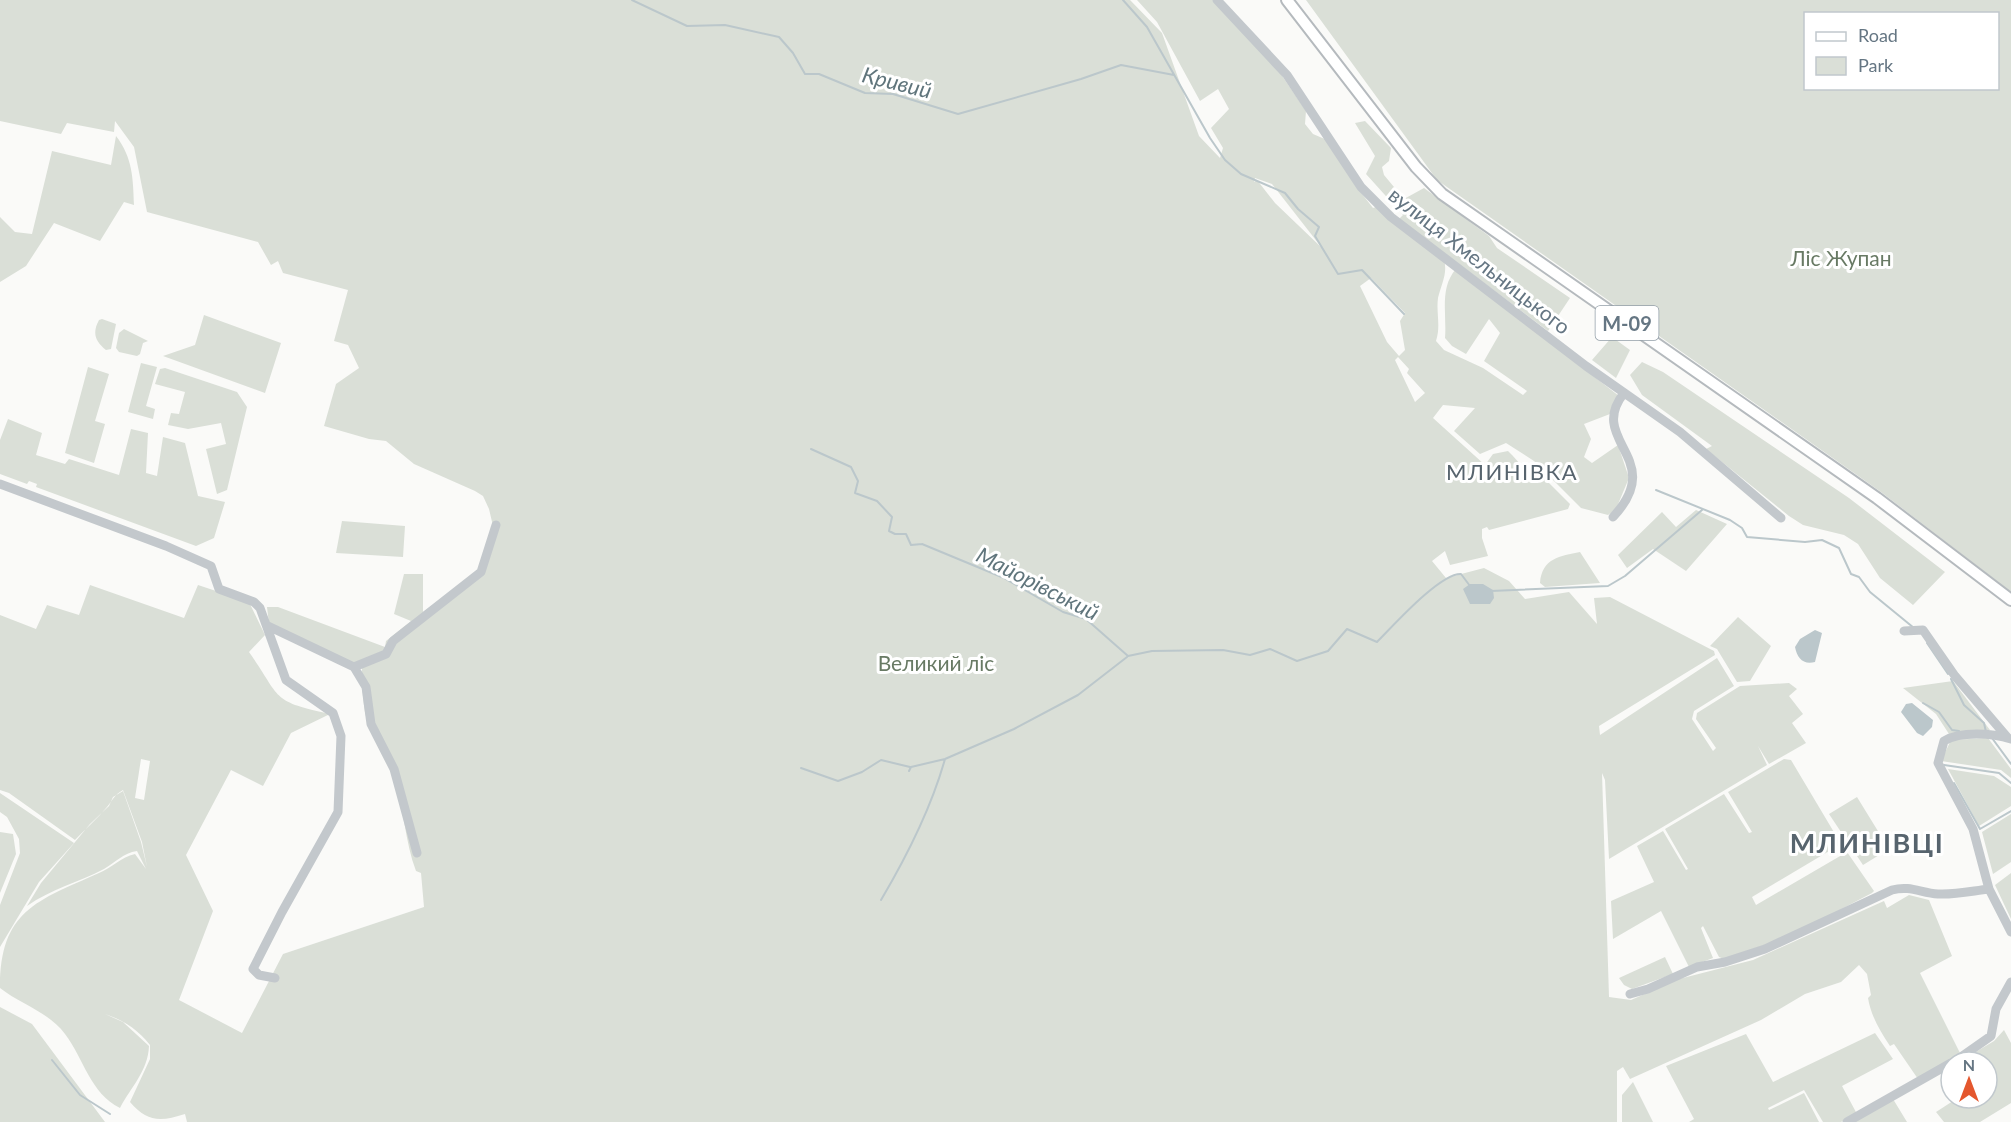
<svg xmlns="http://www.w3.org/2000/svg" width="2011" height="1122" font-family="Lato,sans-serif">
	<rect width="100%" height="100%" fill="#fafaf8"/>
	<path fill="#dadfd7" fill-rule="evenodd" d="M0,0H1130L1162,33L1199,136L1220,158L1223,148L1211,128L1229,109L1218,89L1200,101L1157,22L1137,0H1215L1270,58L1306,111L1305,124L1313,134L1327,140L1355,185L1373,208L1379,206L1444,260C1448,273 1441,285 1438,298C1436,313 1441,326 1436,341L1444,350L1483,368L1523,395L1527,391L1484,361L1500,333L1489,319L1466,354L1452,346L1445,338C1447,315 1439,288 1456,269L1619,396L1610,414L1584,424L1591,439L1584,457L1592,463L1618,445L1629,478L1616,509L1608,515L1581,508L1534,461L1506,443L1480,454L1454,431L1475,408L1443,405L1433,418L1485,465L1493,454L1508,451C1518,460 1525,472 1536,481L1542,476L1570,504L1568,509L1489,530L1487,527L1482,529V538L1488,556L1450,565L1445,551L1432,561L1446,578L1484,568L1509,581L1525,599L1569,592L1597,624L1594,598L1610,597L1714,651L1715,655L1599,726L1600,735L1717,658L1734,686L1694,711L1692,719L1713,751L1716,748L1696,719L1697,713L1740,686L1789,683L1797,689L1789,696L1803,714L1792,723L1806,743L1769,764L1758,746L1767,765L1609,859L1605,780L1602,773L1609,997L1631,1000L1679,979L1753,960L1884,901L1887,908L1909,895L1929,900L1952,956L1920,973L1961,1055L1918,1079L1894,1044L1890,1046C1880,1031 1871,1016 1868,998L1871,995L1867,974L1859,965L1841,982L1805,994L1761,1020L1630,1079L1623,1067L1617,1071V1122H187L185,1114C160,1122 147,1122 130,1102L150,1059V1045C137,1029 125,1021 105,1014L123,1022L149,1046C148,1071 131,1087 120,1108C90,1093 84,1059 65,1034C49,1012 20,1004 0,988C0,910 37,901 99,873C112,868 121,857 135,854L146,869L137,851C123,853 116,862 104,869C79,882 51,889 27,906L41,883L90,824L109,806L113,797L123,791L141,842L147,867L142,842L123,790C114,795 113,800 107,807C97,819 85,829 75,840L9,793L0,790V615L36,629L47,605L79,615L90,585L184,618L198,585L249,602L265,635L249,652C282,699 270,701 330,714L291,733L263,786L231,770L186,855L213,911L179,1000L242,1033L283,954L424,907L421,873L416,871C405,842 404,808 394,777C389,759 376,744 369,727C362,708 362,682 362,662L353,664L269,624L267,607H278L385,647L386,641L411,621L394,614L404,574H423V612L479,571L493,526L489,509L483,496L475,491L414,464L386,441L369,439L324,426L336,384L359,368L348,345L334,341L348,290L283,273L278,261L271,265L258,242L147,212L134,147L115,121L114,132L67,123L61,134L0,121ZM1255,178L1272,184L1322,248L1275,203L1257,180L1254,182ZM1371,278L1405,313L1400,321L1405,350L1399,356L1387,342L1360,286ZM1398,357L1409,369L1407,373L1425,393L1415,402L1395,360ZM141,759L150,761L144,800L135,798Z
		M1306,0H2011V592L1881,492L1437,180ZM1806,14H1998V88H1806Z
		M1365,121L1391,148L1389,161L1382,167L1384,175L1404,199L1424,188L1489,236L1497,248L1570,298L1548,331L1399,219L1403,215L1366,174L1375,156L1355,123Z
		M116,136C133,158 133,179 134,205L124,202L100,241L54,223L26,266L0,282V217L15,232L32,234L52,151L111,165Z
		M204,315L281,343L265,393L163,356L195,345Z
		M102,319L116,324L111,349L106,350C95,341 92,333 99,320Z
		M124,329L148,341L143,343L140,354L137,356L119,352L116,348L119,333Z
		M1612,337L1630,350L1616,378L1592,360Z
		M1642,362L1663,372L1849,498L1945,572L1913,605L1880,578L1858,544L1844,535L1803,525L1789,516L1706,449L1712,446L1642,395L1630,375Z
		M141,363L157,367L146,406L155,409L153,419L128,412Z
		M88,367L109,374L95,421L105,424L94,463L65,453Z
		M165,368L237,392L247,407L227,490L217,494L206,449L226,444L221,423L188,429L168,425L171,413L179,414L185,392L155,384L160,369Z
		M8,419L42,433L36,455L65,464L69,459L119,475L131,429L148,433L146,473L157,476L163,437L185,443L198,496L225,502L214,538L196,546L36,487L37,484L29,481L27,484L0,474V440Z
		M1696,510L1727,524L1686,571L1653,549L1627,568L1618,555L1662,512L1676,527Z
		M342,521L405,526L403,557L336,553Z
		M1580,552L1600,583L1545,587L1540,583C1542,558 1560,556 1580,552Z
		M1738,617L1771,646L1750,681L1737,682L1717,649L1710,646Z
		M1953,681L1990,730L1949,734L1936,714L1903,688Z
		M1988,738L2011,769V778L2001,770L1941,761L1951,740Z
		M1784,759L1791,760L1841,844L1752,897L1756,905L1847,852L1874,891L1872,893L1788,937L1724,959L1719,957L1703,926L1701,928L1713,958L1689,967L1661,911L1613,939L1611,901L1654,882L1637,846L1663,831L1686,870L1688,869L1665,829L1724,794L1749,833L1752,832L1728,792Z
		M1948,769L1994,776L2011,787V806L1979,826Z
		M0,793L74,843L39,882L0,947V905L20,853L19,839L7,817L0,812Z
		M1857,797L1889,849L1863,865L1829,814Z
		M2011,814V862L1993,874L1982,832Z
		M0,832L13,834L16,854L0,893Z
		M2011,873V919L1995,885Z
		M1665,957L1673,974L1632,989L1624,985L1619,978Z
		M0,1007L32,1024L105,1122H0Z
		M2004,1030L2011,1043V1103L1980,1122H1944L1936,1112L1953,1101L1952,1098H1987V1062H1959L1994,1041Z
		M1875,1033L1893,1059L1842,1086L1857,1114L1841,1122H1823L1804,1090L1768,1108L1769,1110L1804,1093L1819,1122H1689L1694,1119L1666,1066L1746,1034L1773,1082Z
		M1633,1082L1653,1122H1622V1095Z
		M1893,1099L1907,1122H1853Z"/>
	<path fill="#bbc7cb" d="M1470,584H1483L1493,590L1494,598L1490,604H1470L1463,589Z
		M1815,630L1822,633L1815,662C1803,665 1797,658 1795,647L1800,639Z
		M1912,703L1933,720L1932,727L1923,736L1917,733L1901,712L1906,704Z"/>
	<g fill="none" stroke-linecap="round" stroke-linejoin="round">
		<path stroke="#bbc7cb" stroke-width="2" d="M632,0L687,26L725,25L779,37L793,53L805,74H819L865,93L893,94L958,114L1081,79L1121,65L1174,75
			M1123,0L1147,27L1210,138L1225,160L1241,174L1285,193L1298,209L1319,227L1315,236L1338,274L1362,270L1404,314
			M811,449L851,467L858,481L855,493L877,501L892,517L889,531L895,534H906L911,545L922,544
			M1656,490L1730,520L1742,528L1747,537L1805,542L1822,540L1839,548L1851,574L1859,577L1870,592L1914,628
			M922,544L1004,578L1063,612L1086,619L1128,656L1152,651L1223,650L1250,655L1270,649L1297,661L1328,651L1347,629L1377,642C1392,627 1440,573 1461,574L1470,586
			M1491,591L1608,586L1625,576L1702,510
			M1927,643L1948,674
			M1951,679L1964,705L1984,723L1986,732
			M1923,703L1939,712L1952,730L1959,731
			M1992,738L2011,764
			M1944,765L1999,773L2011,783
			M801,768L838,781L862,772L881,760L910,767
			M909,771L911,767L945,759L1014,729L1078,695L1127,657
			M1954,783L1980,829L2011,811
			M881,900C907,856 931,809 945,759
			M52,1060L80,1095L110,1114"/>
		<defs>
			<path id="major" d="M1287,0L1416,167L1442,194L1877,498L2011,600"/>
		</defs>
		<use href="#major" stroke="#b5babe" stroke-width="14"/>
		<path stroke="#c3c8cc" stroke-width="9" d="M1217,0L1287,75L1361,187L1391,217L1586,366L1680,432L1781,518
			M0,484L166,546L211,566L219,589L254,602L260,608L286,680L333,713L341,736L338,812L282,912L253,969L259,975L275,978
			M1613,517C1668,458 1586,441 1624,393
			M268,626L354,667L366,687L371,724L394,769L417,853
			M1904,631L1923,630L1955,676L2007,737
			M354,667L386,654L393,641L481,572L496,525
			M2011,739C1993,733 1960,731 1944,741L1938,763L1973,829L1989,889L2011,932
			M1630,994L1648,989L1697,967L1725,962L1765,949L1892,890C1910,885 1921,893 1938,894C1955,895 1972,891 1989,889
			M1954,1062L1991,1036L1996,1009L2011,982
			M1847,1122L1951,1063"/>
		<use href="#major" stroke="#fff" stroke-width="10"/>
	</g>
	<g text-anchor="middle" dominant-baseline="central" stroke-width="6" stroke-linejoin="round" paint-order="stroke">
		<rect fill="#fff" stroke="#939fa8" stroke-width="1.5" x="1595.5" y="306" width="63" height="34" rx="4.5"/>
		<g font-size="20" font-weight="bold" fill="#657683">
			<text x="1627" y="323">М-09</text>
		</g>
		<g font-size="21" fill="#687a64" stroke="#fff">
			<text x="1841" y="257">Ліс Жупан</text>
			<text x="936" y="662">Великий ліс</text>
		</g>
		<g font-size="21" fill="#657683" stroke="#fff">
			<text transform="translate(1480 260) rotate(38)">вулиця Хмельницького</text>
		</g>
		<g font-size="22" font-style="italic" fill="#60757c" stroke="#fff">
			<text transform="translate(897 82) rotate(14)">Кривий</text>
			<text transform="translate(1038 583) rotate(27)">Майорівський</text>
		</g>
		<g font-size="22" letter-spacing="1.5" fill="#57646e" stroke="#fff">
			<text x="1512" y="471">МЛИНІВКА</text>
		</g>
		<g font-size="27" font-weight="bold" letter-spacing="1.5" fill="#57646e" stroke="#fff">
			<text x="1867" y="842">МЛИНІВЦІ</text>
		</g>
	</g>
	<rect x="1804" y="12" width="195" height="78" fill="#ffffff" stroke="#c1c8cd" stroke-width="1.5"/>
	<rect x="1816" y="32" width="30" height="9" fill="#ffffff" stroke="#c1c8cd" stroke-width="1.5"/>
	<text x="1858" y="42" font-size="18" fill="#657683">Road</text>
	<rect x="1816" y="57" width="30" height="18" fill="#dadfd7" stroke="#c1c8cd" stroke-width="1.5"/>
	<text x="1858" y="72" font-size="18" fill="#657683">Park</text>
	<g transform="translate(1969 1080)"><circle r="28" fill="#ffffff" stroke="#c1c8cd" stroke-width="1.5"/>
	<path d="M0-4.5L10 22L0 15L-10 22Z" fill="#e4572e"/>
	<text y="-9" font-size="16" font-weight="bold" text-anchor="middle" fill="#657683">N</text>
	</g>
</svg>
